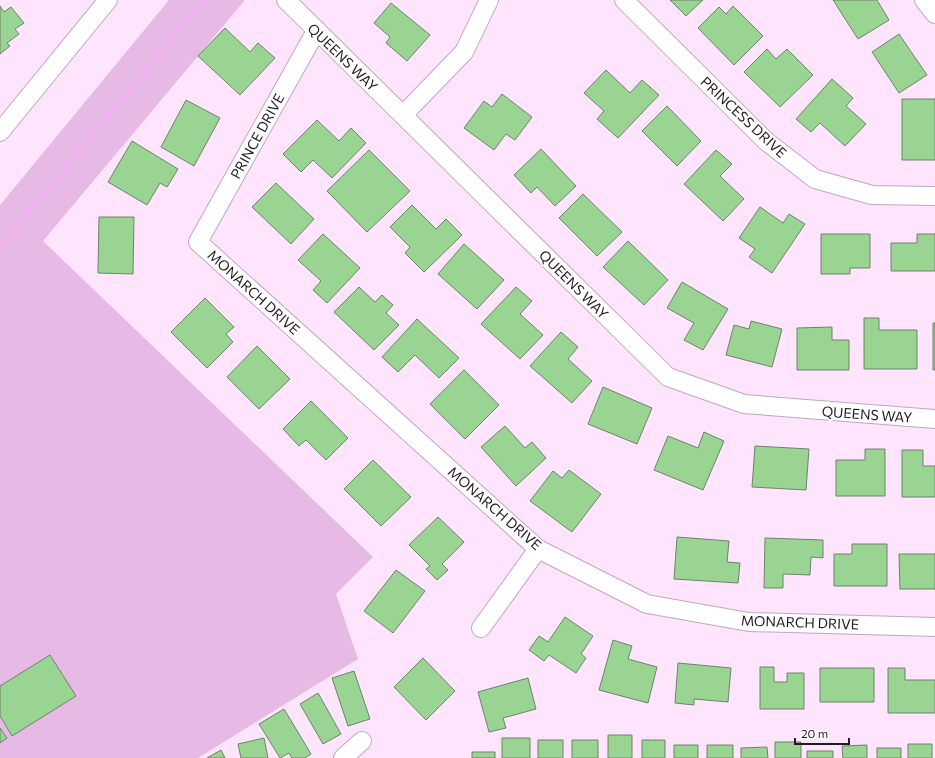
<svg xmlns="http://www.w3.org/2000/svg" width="935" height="758" font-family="Commissioner,sans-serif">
	<rect width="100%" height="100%" fill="#fee5fd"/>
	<path fill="#e7bae6" d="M169,0H245L43,241L373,557L336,594L358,659L198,758H0V205Z"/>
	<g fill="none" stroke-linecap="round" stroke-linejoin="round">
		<path stroke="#f0b1ef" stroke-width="5.5" d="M0,246L204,0"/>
	</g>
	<path fill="#9ad492" stroke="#6e826b" d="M670,0H703L686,16Z
		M833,0H877L889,20L858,39Z
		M391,3L430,35L407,61L386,43L390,37L374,23Z
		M0,6L4,12L11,7L24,23L15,29L19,34L7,43L10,46L0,54Z
		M733,6L763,36L734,65L698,28L719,7L726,14Z
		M225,28L250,52L258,43L275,58L240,95L198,56Z
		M899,34L927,75L899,93L872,52Z
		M767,49L776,59L787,49L813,75L780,107L744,72Z
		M606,70L630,93L642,80L659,95L618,138L597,119L604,111L584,93Z
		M832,79L853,98L846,106L866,124L845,146L820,123L811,132L796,119Z
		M502,94L532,117L515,140L506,134L494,150L464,128L484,101L492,107Z
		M902,99H935V160H902Z
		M186,100L220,118L194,166L161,147Z
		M667,106L701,141L677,166L642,131Z
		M317,120L339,141L351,128L366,143L332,178L313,160L301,172L283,154Z
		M132,141L178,169L167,187L160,183L147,205L108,182Z
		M541,149L576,186L555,206L537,187L531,193L514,175Z
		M369,150L410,191L367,232L327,191Z
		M716,150L732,164L720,176L744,199L723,221L684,184Z
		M276,183L314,219L291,244L252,207Z
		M583,194L622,232L597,256L559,218Z
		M412,205L436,229L446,219L462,235L424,272L405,253L410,247L390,227Z
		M760,207L783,223L789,214L805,224L772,273L749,257L755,249L739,238Z
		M99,217H134L133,274L98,273Z
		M323,234L360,268L327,303L313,290L321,281L298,260Z
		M821,234H870V268H850V274H821Z
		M917,234H935V271H891V243H917Z
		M628,241L668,280L644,305L603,267Z
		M464,244L504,280L477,309L438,274Z
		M682,282L728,309L703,350L684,340L694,323L667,308Z
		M359,287L375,302L382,295L393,305L386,313L399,325L374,350L334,312Z
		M516,287L532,301L520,314L543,335L520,359L481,324Z
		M205,298L234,327L226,334L233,342L207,368L171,332Z
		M864,318H879V330H917V369H864Z
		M417,319L459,358L439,378L415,355L398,372L382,357Z
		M751,321L782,329L772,367L726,355L734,325L749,329Z
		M933,323H935V370H933Z
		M832,327V340H849V370H797V328Z
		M561,332L578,347L568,359L592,381L572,403L530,366Z
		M257,346L290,379L259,409L227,377Z
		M464,370L499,405L465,439L430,404Z
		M603,387L652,408L637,444L588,424Z
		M311,401L348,438L326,460L306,440L299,446L283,429Z
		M505,426L525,448L532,442L546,458L516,486L481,447Z
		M704,432L724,441L703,490L654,470L668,436L698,448Z
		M755,446L809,449L806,490L752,487Z
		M865,449H885V496H836V460H865Z
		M902,450H923V466H935V497H902Z
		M373,460L411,497L381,526L344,489Z
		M569,470L601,494L572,532L530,501L553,471L562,478Z
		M438,517L464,542L442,564L448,570L437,580L426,569L430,566L409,545Z
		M677,537L729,541L727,562L740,563L738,583L674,579Z
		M765,538L823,540V558L811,557L810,575L783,574V588H764Z
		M852,544H887V586H834V554H852Z
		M899,554H935V589H900Z
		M396,570L425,591L393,633L364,611Z
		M565,617L593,636L581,654L586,658L576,673L549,655L544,661L529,650L539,636L548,642Z
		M613,640L632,646L628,659L657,667L648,703L599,690Z
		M50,655L76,696L12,736L0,716V686Z
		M423,658L455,691L426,720L394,687Z
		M678,663L731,668L728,702L694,699V705L675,703Z
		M760,667H774V682H787V673H804V709H760Z
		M820,668H874V702H820Z
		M888,668H905V680H935V713H888Z
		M354,671L370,719L348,726L332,678Z
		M528,678L536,709L503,718L506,728L489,732L478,692Z
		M318,693L341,734L323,744L300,704Z
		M284,709L311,754L305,758H292L289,753L280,758L259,724Z
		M0,728L7,738L0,743Z
		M608,735H632V758H608Z
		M264,738L268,758H241L238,744Z
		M502,738H530V758H502Z
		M538,740H563V758H538Z
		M572,740H598V758H572Z
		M642,740H665V758H642Z
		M775,742H801V758H775Z
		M908,744H932V758H908Z
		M674,745H698V758H674Z
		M707,745H733V758H707Z
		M867,745V758H843L842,746Z
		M767,747L768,758H741V748Z
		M877,748H901V758H877Z
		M221,750L225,758H207Z
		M807,751H833V758H807Z
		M472,752H495V758H472Z"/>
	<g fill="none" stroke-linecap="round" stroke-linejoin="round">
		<defs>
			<path id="minor" d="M286,0L668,377L744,404L935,419
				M624,0L767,142L815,179L872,195L935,196
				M924,0L935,14
				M316,31L198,242L538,549L647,604L749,622L935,627
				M403,115L464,52L489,0
				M0,132L108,0
				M481,628L538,549
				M343,758L362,741"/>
		</defs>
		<use href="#minor" stroke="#bfa8be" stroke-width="20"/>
		<use href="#minor" stroke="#fff" stroke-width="18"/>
	</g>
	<g text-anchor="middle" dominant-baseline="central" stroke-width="4" stroke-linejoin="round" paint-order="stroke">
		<g font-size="14" fill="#231b23" stroke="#fff">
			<text transform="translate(343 57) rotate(44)">QUEENS WAY</text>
			<text transform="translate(744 117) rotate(43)">PRINCESS DRIVE</text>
			<text transform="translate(257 136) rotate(-61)">PRINCE DRIVE</text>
			<text transform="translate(574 284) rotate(45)">QUEENS WAY</text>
			<text transform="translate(254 292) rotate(42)">MONARCH DRIVE</text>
			<text transform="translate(867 414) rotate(4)">QUEENS WAY</text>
			<text transform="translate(495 508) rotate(41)">MONARCH DRIVE</text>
			<text transform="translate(800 622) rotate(2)">MONARCH DRIVE</text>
		</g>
	</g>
	<path d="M795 738v6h54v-6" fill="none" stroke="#231b23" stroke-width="2"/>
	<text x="801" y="738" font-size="12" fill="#231b23" stroke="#ffffff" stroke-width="3" paint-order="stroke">20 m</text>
</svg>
